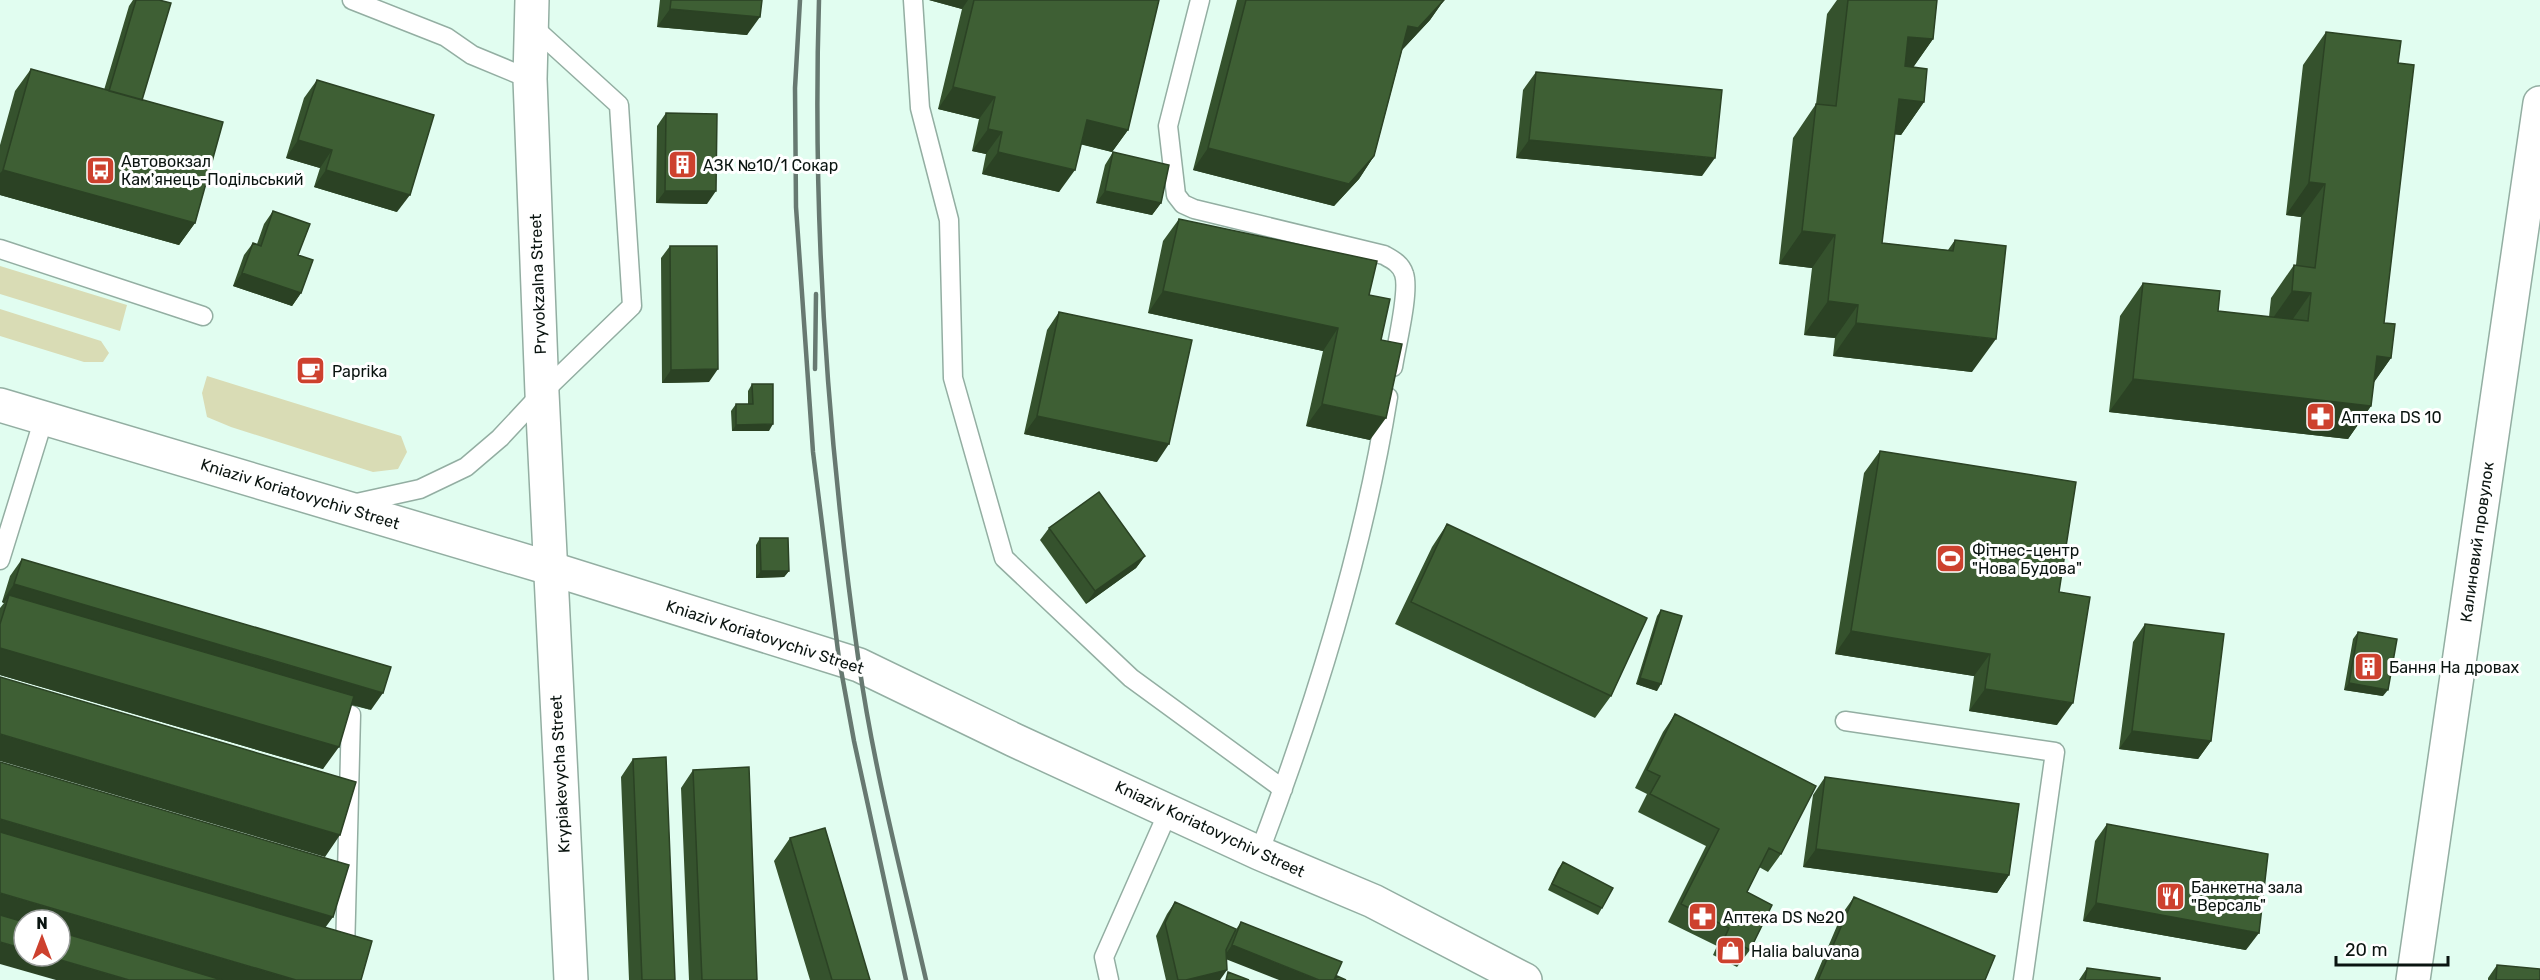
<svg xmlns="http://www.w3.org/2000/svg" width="2540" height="980" font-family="Rubik,sans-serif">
	<rect width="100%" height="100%" fill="#e1fdf0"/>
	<path fill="#d9dcb5" d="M0,266L127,305L120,331L0,294Z
		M0,309L101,341L109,353L103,362H84L0,336Z
		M207,376L401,436L407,452L398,469L373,472L231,427L207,417L202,393Z"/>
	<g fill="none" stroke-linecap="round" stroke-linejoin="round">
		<defs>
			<path id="service" d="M352,0L446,37L472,55L530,79
				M913,0L920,108L949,220L953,378L1004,558L1131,678L1283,789
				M1200,0L1168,126L1176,195L1183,204L1194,209L1384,255C1393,260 1401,264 1404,274C1410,291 1396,347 1393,367
				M0,249L203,316
				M352,504L420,489L466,467L500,438L542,393L632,306L619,105L531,25
				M0,560L44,418
				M327,708L351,715L345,953L342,952
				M1845,721L2055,752L2023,980
				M1259,853C1315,706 1363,553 1388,397
				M1109,980L1104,957L1169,810"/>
			<path id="minor" d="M2413,980L2540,103"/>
			<path id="secondary" d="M0,405L549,568L859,665L1014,740L1259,853L1373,901L1525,980"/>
			<path id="primary" d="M532,0L530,79L542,393L571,980"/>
		</defs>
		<use href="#service" stroke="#93aea2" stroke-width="21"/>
		<use href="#minor" stroke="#93aea2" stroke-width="36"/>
		<use href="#secondary" stroke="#93aea2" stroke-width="36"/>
		<use href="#primary" stroke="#93aea2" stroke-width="36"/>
		<use href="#service" stroke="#fff" stroke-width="18"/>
		<use href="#minor" stroke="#fff" stroke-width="33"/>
		<use href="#secondary" stroke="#fff" stroke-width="33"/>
		<use href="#primary" stroke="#fff" stroke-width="33"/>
		<path stroke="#677971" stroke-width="4.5" d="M800,0L795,88L796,207L813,452L839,659L854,741L906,980
			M819,0C812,221 828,445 859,664C874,770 902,875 926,980
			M815,369L816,294"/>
	</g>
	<path fill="#35522d" d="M133,0H159L142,100L195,223L179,245L0,195V145L15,91L31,69L104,90L129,6Z
		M660,0H762L747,35L657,27Z
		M929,0H1159L1128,130L1112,152L1081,144L1059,192L982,174L986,154L972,151L979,119L938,109L962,9Z
		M1237,0H1444L1430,20L1402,50L1374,156L1359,179L1334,206L1193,170Z
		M1837,0H1937L1933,39L1913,67L1924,102L1901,135L1895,134L1882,243L1948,250L1955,240L1972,372L1833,356L1835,338L1804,335L1812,268L1779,264L1793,138L1816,104L1827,14Z
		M2326,32L2398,63L2384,323L2391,358L2373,383L2371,406L2348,439L2109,412L2120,316L2143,283L2218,311L2269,317L2271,298L2294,265H2296L2301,217L2286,215L2303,65Z
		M1536,72L1702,176L1516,158L1523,90Z
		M317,80L397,212L314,187L320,168L286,158L304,98Z
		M666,113L707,204L656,203L657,126Z
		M1113,152L1161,203L1152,215L1096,203L1105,165Z
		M273,211L298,255L301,293L292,306L233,286L244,255L253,243L257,244L264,224Z
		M1179,219L1369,295L1381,340L1370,440L1306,426L1323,351L1148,313L1163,241Z
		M670,246L709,382L662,383L661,258Z
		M1059,312L1157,462L1024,434L1047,330Z
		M752,384L769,431H732L731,411L736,404H748V391Z
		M1880,451L2059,592L2057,725L1969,711L1974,676L1835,654L1864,473Z
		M1447,524L1611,696L1595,718L1395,624L1432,547Z
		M1049,528L1145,556L1136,568L1086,604L1040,540Z
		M760,538L789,571L784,577L756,578V545Z
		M22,559L371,710L351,705L323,769L0,675V608L4,603L2,602L10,576Z
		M1661,610L1657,691L1636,684L1657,616Z
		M2145,624L2211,741L2198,759L2119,749L2133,642Z
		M2358,632L2383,696L2344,690L2353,639Z
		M1675,714L1781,854L1768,872L1759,867L1747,892L1750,950L1737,967L1713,955L1717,946L1668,922L1706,846L1638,812L1647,794L1635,788L1663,732Z
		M633,759L675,980H629L621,777Z
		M693,770L757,980H689L681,788Z
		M1825,777L2009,875L1997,893L1803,867L1813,795Z
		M2107,824L2246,950L2083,921L2095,841Z
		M790,838L870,980H810L774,861Z
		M1563,862L1602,908L1598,915L1548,890L1558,869Z
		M1854,897L1985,980H1814L1842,914Z
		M1175,902L1233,934L1241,922L1342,962L1226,959L1220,980H1166L1156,936L1167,914Z
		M2497,965L2540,980H2488V978Z
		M2087,968L2160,980H2079Z"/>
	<path fill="#2b4224" d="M929,0H968L962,9Z
		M1444,0L1430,20L1402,50L1408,26Z
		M670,9L760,17L747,35L657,27Z
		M1908,37L1933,39L1910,72L1885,70Z
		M953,87L995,97L979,119L938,109Z
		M1899,99L1924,102L1901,135L1875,133Z
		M1087,120L1128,130L1112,152L1071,142Z
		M988,129L1002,132L986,154L972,151Z
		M298,140L332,150L320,168L286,158Z
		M1529,140L1715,158L1702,176L1516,158Z
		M1208,148L1374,156L1359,179L1334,206L1193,170Z
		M998,152L1075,170L1059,192L982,174Z
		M3,170L195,223L179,245L0,195V173Z
		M326,170L410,195L397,212L314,187Z
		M2309,182L2325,184L2301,217L2286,215Z
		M665,191H716L707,204L656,203Z
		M1105,191L1161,203L1152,215L1096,203Z
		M1802,231L1835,235L1812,268L1779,264Z
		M242,273L301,293L292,306L233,286Z
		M1163,291L1338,328L1323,351L1148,313Z
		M2292,291L2311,293L2288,326L2268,325Z
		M1828,301L1858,305L1835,338L1804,335Z
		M1856,323L1996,339L1972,372L1833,356Z
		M2377,356L2391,358L2368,391Z
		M718,369L709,382L662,383L671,370Z
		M2133,379L2371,406L2348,439L2109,412Z
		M1322,404L1386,418L1370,440L1306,426Z
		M1037,416L1169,444L1157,462L1024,434Z
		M773,424L769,431H732L736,425Z
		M1145,556L1136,568L1086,604L1095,591Z
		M761,571H789L784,577L756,578Z
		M14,584L383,693L371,710L6,603L9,595L4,603L2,602Z
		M1851,631L1990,654L1974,676L1835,654Z
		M0,648L339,747L323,769L0,675Z
		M1640,678L1661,684L1657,691L1636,684Z
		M2349,683L2388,690L2383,696L2344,690Z
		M1985,689L2073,703L2057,725L1969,711Z
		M2132,731L2211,741L2198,759L2119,749Z
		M0,734L340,835L325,857L0,761Z
		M0,819L333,917L317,939L0,846Z
		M1816,849L2009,875L1997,893L1803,867Z
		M0,893L296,980H205L60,938V920H24V927L0,920Z
		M2096,903L2259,933L2246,950L2083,921Z
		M0,942L24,949V956H47L129,980H56L0,964Z
		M1232,945L1319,980H1279L1223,958Z
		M1227,970L1220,980H1186Z"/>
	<path fill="#3e5f34" stroke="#2b4224" stroke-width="1.5" d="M136,0H159L171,3L142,100L109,91Z
		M671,0H762L760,17L670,9Z
		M974,0H1159L1128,130L1087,120L1075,170L998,152L1002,132L988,129L995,97L953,87Z
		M1246,0H1444L1418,28L1408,26L1374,156L1349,184L1208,148Z
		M1848,0H1937L1933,39L1908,37L1905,66L1927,69L1924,102L1899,99L1882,243L1953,251L1955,240L2006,246L1996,339L1856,323L1858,305L1828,301L1835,235L1802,231L1816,104L1836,106Z
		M2326,32L2401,41L2398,63L2414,65L2384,323L2395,324L2391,358L2377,356L2371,406L2133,379L2143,283L2220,291L2218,311L2308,321L2311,293L2292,291L2294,265L2315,268L2325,184L2309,182Z
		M31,69L223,122L195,223L3,170Z
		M1536,72L1722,90L1715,158L1529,140Z
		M317,80L434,115L410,195L326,170L332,150L298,140Z
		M666,113L717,114L716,191H665Z
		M1113,152L1169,165L1161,203L1105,191Z
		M273,211L310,224L298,255L313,260L301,293L242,273L253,243L261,246Z
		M1179,219L1377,261L1369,295L1390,299L1381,340L1402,344L1386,418L1322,404L1338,328L1163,291Z
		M670,246H717L718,369L671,370Z
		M1059,312L1192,340L1169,444L1037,416Z
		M752,384H773V424L736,425V404H753Z
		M1880,451L2076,482L2059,592L2090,597L2073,703L1985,689L1990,654L1851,631Z
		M1099,492L1145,556L1095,591L1049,528Z
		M1447,524L1647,618L1611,696L1411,602Z
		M760,538H788L789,571H761Z
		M22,559L391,667L383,693L14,584Z
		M9,595L354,696L339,747L0,648V624Z
		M1661,610L1682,616L1661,684L1640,678Z
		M2145,624L2224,634L2211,741L2132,731Z
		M2358,632L2397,639L2388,690L2349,683Z
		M0,677L356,782L340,835L0,734Z
		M1675,714L1816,786L1781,854L1769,848L1747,892L1772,905L1750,950L1725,937L1729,928L1681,904L1719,829L1650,794L1660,776L1647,770Z
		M666,757L675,980H642L633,759Z
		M0,762L349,865L333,917L0,819Z
		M749,767L757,980H702L693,770Z
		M1825,777L2019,804L2009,875L1816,849Z
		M2107,824L2268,854L2259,933L2096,903Z
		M825,828L870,980H832L790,838Z
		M0,832L372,941L361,980H296L0,893Z
		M1563,862L1613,888L1602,908L1552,884Z
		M1854,897L1995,956L1985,980H1818Z
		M1175,902L1236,929L1226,950L1227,970L1186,980H1178L1165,923Z
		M0,915L24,922V949L0,942Z
		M1241,922L1342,962L1334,980H1319L1232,945Z
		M60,932L222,980H129L47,956H60Z
		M2497,965L2540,969V980H2496Z
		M2087,968L2160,978V980H2085Z
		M1228,972L1249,980H1226Z
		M1337,976L1346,980H1335Z"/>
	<defs>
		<symbol id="building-square" viewBox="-11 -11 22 22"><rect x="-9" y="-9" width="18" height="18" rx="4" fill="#cd412e" stroke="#fff"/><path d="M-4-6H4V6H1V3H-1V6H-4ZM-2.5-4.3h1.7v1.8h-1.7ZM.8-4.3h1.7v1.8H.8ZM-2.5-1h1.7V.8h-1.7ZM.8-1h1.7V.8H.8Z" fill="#fff"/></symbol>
		<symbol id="bus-square" viewBox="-11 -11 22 22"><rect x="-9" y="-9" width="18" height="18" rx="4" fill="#cd412e" stroke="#fff"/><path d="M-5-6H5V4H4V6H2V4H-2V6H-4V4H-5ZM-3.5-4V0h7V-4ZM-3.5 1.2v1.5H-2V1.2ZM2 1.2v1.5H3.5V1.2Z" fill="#fff"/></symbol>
		<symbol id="cafe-square" viewBox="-11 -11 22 22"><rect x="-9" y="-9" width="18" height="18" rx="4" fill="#cd412e" stroke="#fff"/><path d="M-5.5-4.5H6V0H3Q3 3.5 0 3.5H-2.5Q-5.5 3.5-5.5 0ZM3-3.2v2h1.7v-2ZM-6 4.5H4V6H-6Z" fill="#fff"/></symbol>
		<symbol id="pharmacy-square" viewBox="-11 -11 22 22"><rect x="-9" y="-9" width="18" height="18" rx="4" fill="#cd412e" stroke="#fff"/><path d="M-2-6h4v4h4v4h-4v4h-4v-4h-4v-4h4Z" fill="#fff"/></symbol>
		<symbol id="stadium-square" viewBox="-11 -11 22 22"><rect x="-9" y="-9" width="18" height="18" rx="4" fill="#cd412e" stroke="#fff"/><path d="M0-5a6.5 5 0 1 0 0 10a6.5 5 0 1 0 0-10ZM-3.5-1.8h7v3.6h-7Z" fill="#fff"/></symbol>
		<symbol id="restaurant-square" viewBox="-11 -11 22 22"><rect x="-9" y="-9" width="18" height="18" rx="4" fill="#cd412e" stroke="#fff"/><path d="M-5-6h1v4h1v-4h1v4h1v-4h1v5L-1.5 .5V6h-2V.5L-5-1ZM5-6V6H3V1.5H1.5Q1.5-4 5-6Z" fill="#fff"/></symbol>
		<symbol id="shop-square" viewBox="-11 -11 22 22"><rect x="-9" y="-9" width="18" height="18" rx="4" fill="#cd412e" stroke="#fff"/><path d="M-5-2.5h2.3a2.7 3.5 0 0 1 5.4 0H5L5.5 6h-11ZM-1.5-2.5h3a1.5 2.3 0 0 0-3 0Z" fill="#fff"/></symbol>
	</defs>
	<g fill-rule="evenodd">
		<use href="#building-square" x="666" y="148" width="33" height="33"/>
		<use href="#bus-square" x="84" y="154" width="33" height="33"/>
		<use href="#cafe-square" x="294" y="354" width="33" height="33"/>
		<use href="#pharmacy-square" x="2304" y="400" width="33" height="33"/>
		<use href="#stadium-square" x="1934" y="542" width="33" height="33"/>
		<use href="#building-square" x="2352" y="650" width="33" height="33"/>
		<use href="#restaurant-square" x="2154" y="880" width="33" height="33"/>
		<use href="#pharmacy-square" x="1686" y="900" width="33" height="33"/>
		<use href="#shop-square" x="1714" y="934" width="33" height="33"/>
	</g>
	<g text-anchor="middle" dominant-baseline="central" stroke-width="6" stroke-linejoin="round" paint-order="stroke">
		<g font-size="16" fill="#0a1410" stroke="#fff" text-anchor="start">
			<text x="121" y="161">Автовокзал<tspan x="121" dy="18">Кам'янець-Подільський</tspan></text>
			<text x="703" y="165">АЗК №10/1 Сокар</text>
			<text x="332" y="371">Paprika</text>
			<text x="2341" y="417">Аптека DS 10</text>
			<text x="1972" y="550">Фітнес-центр<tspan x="1972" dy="18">"Нова Будова"</tspan></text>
			<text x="2389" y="667">Бання На дровах</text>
			<text x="2191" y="887">Банкетна зала<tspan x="2191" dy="18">"Версаль"</tspan></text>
			<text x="1723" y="917">Аптека DS №20</text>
			<text x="1751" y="951">Halia baluvana</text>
		</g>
		<g font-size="16" fill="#0a1410" stroke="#fff">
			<text transform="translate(538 284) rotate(-92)">Pryvokzalna Street</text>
			<text transform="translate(300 494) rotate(17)">Kniaziv Koriatovychiv Street</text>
			<text transform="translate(2477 542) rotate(-82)">Калиновий провулок</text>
			<text transform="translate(765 637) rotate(18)">Kniaziv Koriatovychiv Street</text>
			<text transform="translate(560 774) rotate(-93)">Krypiakevycha Street</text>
			<text transform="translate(1210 829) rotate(25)">Kniaziv Koriatovychiv Street</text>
		</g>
	</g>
	<g transform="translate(42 938)"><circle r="28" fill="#ffffff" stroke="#9da19f" stroke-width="1.5"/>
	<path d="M0-4.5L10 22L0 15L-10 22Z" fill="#cd412e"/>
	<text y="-9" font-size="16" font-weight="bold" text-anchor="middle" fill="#0a1410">N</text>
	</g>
	<path d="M2336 956v9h112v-9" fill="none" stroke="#0a1410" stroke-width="3"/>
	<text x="2345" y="956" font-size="18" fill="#0a1410" stroke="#ffffff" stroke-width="4.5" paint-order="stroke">20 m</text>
</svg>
